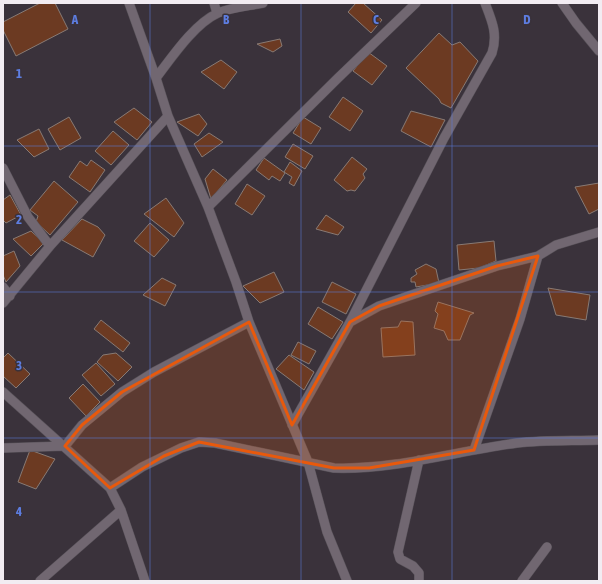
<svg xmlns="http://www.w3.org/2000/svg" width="602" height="584" font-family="'Asap Condensed',sans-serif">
	<rect width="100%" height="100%" fill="#3a323b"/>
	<path fill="#6c3a22" stroke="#887a74" d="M40,3H55L68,29L16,56L3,30V22Z
		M356,3H363L382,20L371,33L348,12Z
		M439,33L452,45L460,42L478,61L451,108L441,103L439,99L406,68Z
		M280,39L282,46L273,52L257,44Z
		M368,52L387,66L372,85L353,71Z
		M221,60L237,72L224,89L201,72Z
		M343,97L363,111L350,131L329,117Z
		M134,108L152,122L137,140L114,122Z
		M411,111L445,120L431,147L401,131Z
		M199,114L207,124L198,136L177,122Z
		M69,117L81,138L60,150L48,129Z
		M303,117L321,128L311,144L293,133Z
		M39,129L49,149L34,157L17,140Z
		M113,131L129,145L111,165L95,151Z
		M209,133L223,142L202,157L194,144Z
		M293,144L313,156L305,169L285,157Z
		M352,157L367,169L363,174L365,178L355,191L351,190L347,191L334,180Z
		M264,158L285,173L280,181L272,176L269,180L256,170Z
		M91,160L105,170L90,192L69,177L80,161L87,166Z
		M290,162L302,171L294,186L289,183L292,177L284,172Z
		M213,169L227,180L211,199L205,179Z
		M54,181L78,202L50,235L36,222L38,216L30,210Z
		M599,183V209L589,214L575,187Z
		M247,184L265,196L252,215L235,204Z
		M10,195L21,215L6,223L3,220V200Z
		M166,198L184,223L174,237L144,214Z
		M326,215L344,227L338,235L316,229Z
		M82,219L98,227L105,235L93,257L62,240Z
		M150,223L169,240L154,257L134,241Z
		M31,231L44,243L31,256L13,239Z
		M494,241L496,261L479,268L459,270L457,245Z
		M14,251L20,266L6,282L3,275V256Z
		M426,264L436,269L439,283L416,287L415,282H411V278L417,274L415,270Z
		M274,272L284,292L260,303L243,286Z
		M162,278L176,285L165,306L143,295Z
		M332,282L356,294L346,314L322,302Z
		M548,288L590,295L586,320L556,315Z
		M438,302L474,313L470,315L460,340H448L444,331L434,328L438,314L435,311Z
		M318,307L343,322L332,339L308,324Z
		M101,320L130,343L123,352L94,329Z
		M401,321L413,322L415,355L383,357L381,328L398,327Z
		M298,342L316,351L309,364L291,355Z
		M8,353L30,374L16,388L3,376V358Z
		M116,353L132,367L118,381L97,362L103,355Z
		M289,355L314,372L304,390L276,369Z
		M96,363L115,384L101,396L82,375Z
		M83,384L100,402L86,416L69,398Z
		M30,450L55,459L36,489L18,482Z"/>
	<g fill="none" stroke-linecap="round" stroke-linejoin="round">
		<defs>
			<path id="minor" d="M129,3L156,78L168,116L208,207L236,282L249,322L308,462L327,532L347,581
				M214,3L217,13
				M562,3L576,23L599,51
				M156,78C172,57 194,24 218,13C232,7 249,6 263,3
				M3,168L28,217L50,246
				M208,207L338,78L416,3
				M3,287L10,296
				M3,303L50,246L168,116
				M350,322L379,306L497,266L538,256
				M3,392L110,488L121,510L145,581
				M292,425L350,322L444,138L492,53C498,34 492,21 485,3
				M3,448L65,446L82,425L122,392L154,372L249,322
				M474,450L520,319L538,256L556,245L599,232
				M110,488L142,467L181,448L199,442L215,443L334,468C396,470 456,451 517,443C544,440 572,441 599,440
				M40,581L121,510
				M419,581V573L413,566L400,559L398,552L419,460
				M522,581L547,547"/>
		</defs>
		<use href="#minor" stroke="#575158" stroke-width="10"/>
		<use href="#minor" stroke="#716771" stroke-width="9"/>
	</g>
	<path fill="#e8590c" fill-opacity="0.2" stroke="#e8590c" stroke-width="3" stroke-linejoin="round" d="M538,256L474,450L369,468H334L199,442L164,456L110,488L65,446L82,425L122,392L249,322L292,425L350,322L379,306L497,266Z"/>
	<path fill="none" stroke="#5d7de0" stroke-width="1" stroke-opacity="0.55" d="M150,3V581M301,3V581M452,3V581M3,146H599M3,292H599M3,438H599"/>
	<g font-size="13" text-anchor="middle" font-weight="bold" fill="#5d7de0" stroke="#3a323b" stroke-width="3" stroke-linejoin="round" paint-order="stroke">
		<text x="75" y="24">A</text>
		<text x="226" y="24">B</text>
		<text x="376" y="24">C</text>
		<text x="527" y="24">D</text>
		<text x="19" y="78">1</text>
		<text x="19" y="224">2</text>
		<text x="19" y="370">3</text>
		<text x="19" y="516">4</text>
	</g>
	<rect width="602" height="584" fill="none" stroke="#f2ecf2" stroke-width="8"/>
</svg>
